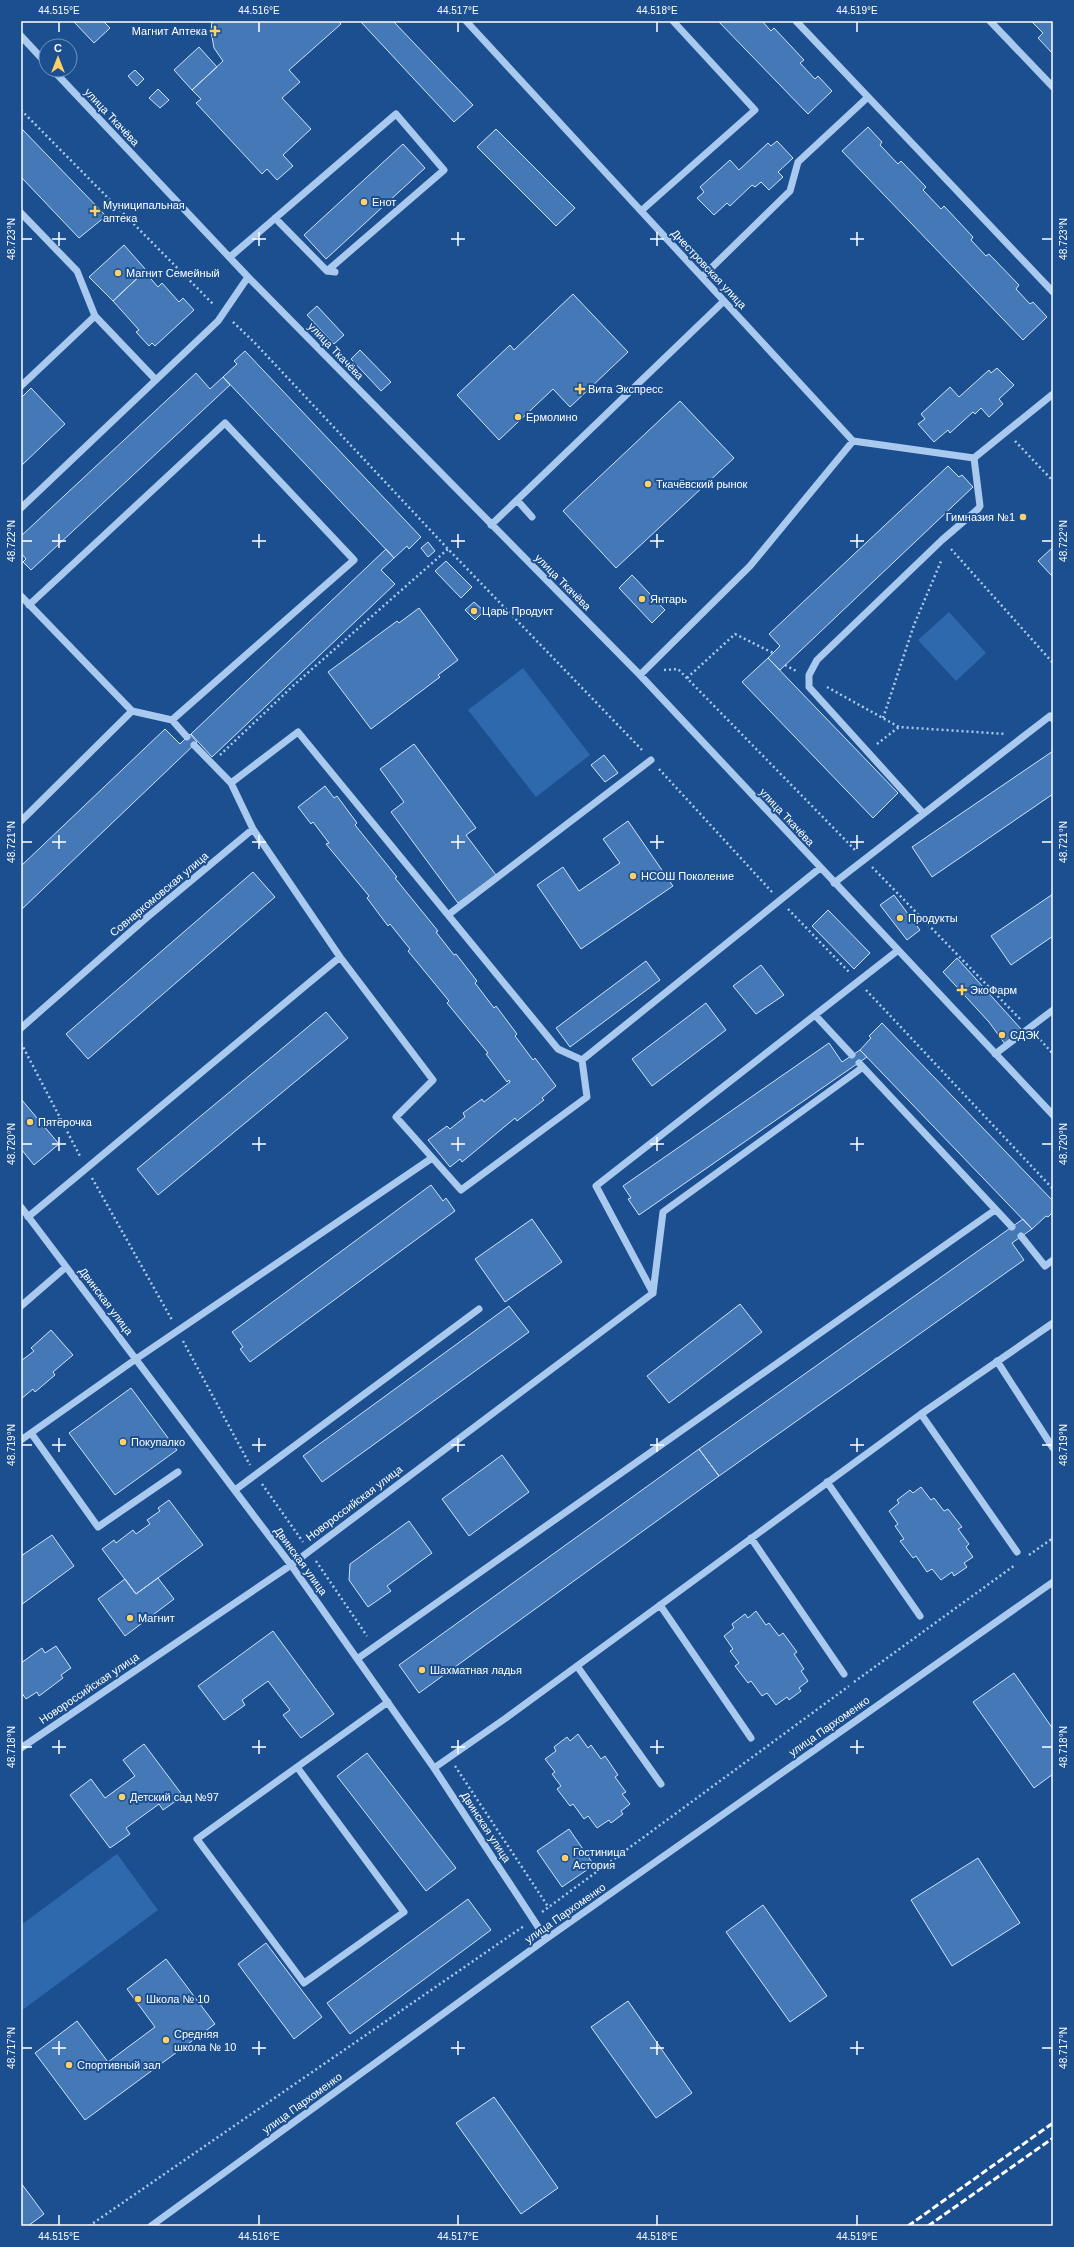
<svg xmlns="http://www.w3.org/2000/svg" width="1074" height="2247" font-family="Helvetica,sans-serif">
	<rect width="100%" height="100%" fill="#1b4f8f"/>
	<path fill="#2e69ad" d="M949,612L986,653L956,681L918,640Z
		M523,668L590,755L536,797L468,710Z
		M117,1854L158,1910L21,2011V1925Z"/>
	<path fill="#4478b7" stroke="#cfe3fa" d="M73,21H103L110,28L94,43Z
		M212,21H338L341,24L289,70L300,82L282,98L311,129L283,155L293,166L277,180L267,169L262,174L196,103L201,99L192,90L223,61L214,48L211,31Z
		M360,21H393L473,105L454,122Z
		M718,21H762L771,31L774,28L804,60L800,63L815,79L818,76L832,91L808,114Z
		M1031,21H1053V54L1038,38L1043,33Z
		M199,47L217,67L192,90L174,70Z
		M135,70L144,79L137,86L128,76Z
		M158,89L169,100L160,108L149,98Z
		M868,127L882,142L880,145L898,164L901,161L926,187L923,190L941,209L944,206L973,237L971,240L986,256L989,254L1019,285L1016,289L1030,304L1033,302L1047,317L1023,340L842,151Z
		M21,128L106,216L79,238L21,177Z
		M496,129L575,208L556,226L477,147Z
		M777,141L793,158L778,172L783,177L769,190L761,182L755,187L752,185L730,206L727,203L714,215L697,198L704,192L700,187L730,160L739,170L768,143L771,146Z
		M403,144L425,168L326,259L304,235Z
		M124,245L146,270L113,301L89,277Z
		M146,270L153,277L151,279L158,287L162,283L179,302L183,298L194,310L155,346L152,343L149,346L136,332L139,330L113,301Z
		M573,294L628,352L570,407L553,389L499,440L457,395L510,345L514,350Z
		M317,306L344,335L334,344L307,315Z
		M360,350L391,382L381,391L351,359Z
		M245,351L421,537L409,549L407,546L394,558L223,377L237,364L234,361Z
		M997,368L1014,385L999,399L1003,404L989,417L981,408L975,414L973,412L950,433L948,430L934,442L918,424L925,419L921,414L950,387L959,397L989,370L991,373Z
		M196,373L210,389L223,377L230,385L31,570L23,562L26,559L21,553V536Z
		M31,388L65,424L21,466V398Z
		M680,401L734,458L616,568L563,511Z
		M948,466L959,477L962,475L973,487L780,670L768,658L780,646L769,634Z
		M428,542L435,551L428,557L421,548Z
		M1053,547V577L1038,561Z
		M386,549L394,558L381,570L395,584L212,757L191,734Z
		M446,561L472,587L461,598L435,571Z
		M632,575L665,610L652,623L619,588Z
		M474,602L484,611L475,620L465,610Z
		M419,608L458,660L438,675L440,677L371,729L328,672L397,621L399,623Z
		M768,658L898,793L873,818L742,682Z
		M165,729L180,744L190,734L197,742L21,910V866Z
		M414,744L476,828L466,835L496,875L458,903L391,812L404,802L380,769Z
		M1053,751V794L932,877L912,847Z
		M604,755L618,773L605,782L591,765Z
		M325,786L334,798L337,796L357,823L355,825L397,877L395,878L438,931L436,932L454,955L456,954L477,981L475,983L494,1008L496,1006L517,1034L515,1036L533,1060L535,1058L556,1086L542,1098L544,1100L517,1121L515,1118L462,1162L460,1159L450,1167L428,1140L447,1126L450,1129L465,1117L463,1113L482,1099L484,1102L510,1082L509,1080L507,1082L486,1054L488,1053L447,1003L449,1001L408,951L410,949L390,924L388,926L367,898L369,896L326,844L329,843L313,822L311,824L298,807Z
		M628,821L673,886L581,949L537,885L563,867L579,891L620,863L603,839Z
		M253,872L275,897L88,1059L66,1034Z
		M1053,894V936L1011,965L991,936Z
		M894,895L920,930L907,940L880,905Z
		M828,910L870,953L854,969L812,926Z
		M957,958L1021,1029L1005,1044L989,1022L943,972Z
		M646,961L660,980L570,1047L556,1028Z
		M761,965L784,995L756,1014L733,986Z
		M706,1003L726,1030L652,1086L632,1059Z
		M326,1012L348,1038L158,1195L137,1169Z
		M882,1023L1053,1201V1212L1048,1217L1046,1216L1032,1229L860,1050L871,1038L869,1036Z
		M829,1043L842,1062L860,1050L867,1057L639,1215L628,1199L631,1198L623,1186Z
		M21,1099L59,1144L34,1165L21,1149Z
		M431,1185L443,1201L446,1198L455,1211L250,1362L240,1349L243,1347L232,1332Z
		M532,1219L562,1262L505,1302L475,1259Z
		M1023,1219L1032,1229L1012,1243L1024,1260L719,1476L699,1449Z
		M740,1304L762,1332L669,1403L647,1376Z
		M509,1306L529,1332L322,1482L303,1456Z
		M51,1330L73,1355L53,1372L55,1375L35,1392L33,1389L21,1399V1361L34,1351L31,1348Z
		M131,1388L177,1450L115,1495L69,1433Z
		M699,1449L719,1476L419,1693L399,1665Z
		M502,1455L529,1492L469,1536L442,1499Z
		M921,1487L931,1500L934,1498L944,1511L948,1509L962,1527L958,1529L969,1544L966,1547L973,1557L964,1563L967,1567L954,1576L952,1572L941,1580L932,1569L927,1572L916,1556L913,1558L900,1541L904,1539L895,1526L898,1524L889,1511L899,1503L897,1500L910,1490L913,1493Z
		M169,1500L203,1545L136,1594L102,1549L114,1540L116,1543L133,1530L136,1534L150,1524L147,1520L160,1511L158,1508Z
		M409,1521L432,1553L387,1586L391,1591L368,1607L349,1580L350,1564Z
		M52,1535L74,1566L21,1605V1556Z
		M158,1578L174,1599L125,1636L98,1599L125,1579L136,1594Z
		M756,1611L766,1625L769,1623L779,1636L783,1633L797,1652L794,1654L804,1669L801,1671L808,1681L799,1688L801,1691L789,1700L787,1697L776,1705L767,1693L762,1696L751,1681L748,1683L735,1666L739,1663L730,1651L733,1649L724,1636L734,1628L732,1624L745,1614L748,1618Z
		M273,1631L334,1714L301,1738L283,1715L290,1710L268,1681L242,1700L245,1705L224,1720L198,1686Z
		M56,1646L71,1668L61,1675L63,1678L39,1696L37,1692L26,1699L21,1692V1663L42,1648L45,1653Z
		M1014,1673L1053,1729V1774L1034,1788L973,1702Z
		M578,1734L588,1748L591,1745L601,1759L605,1756L618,1775L615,1777L626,1792L622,1794L630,1804L621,1811L623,1814L611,1823L609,1820L597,1828L588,1816L584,1819L573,1804L570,1806L557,1789L561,1786L552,1774L555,1772L545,1759L556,1751L554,1747L567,1737L570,1741Z
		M144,1744L183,1796L163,1810L159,1804L126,1828L130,1834L110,1848L70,1795L91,1779L105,1798L135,1776L123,1760Z
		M367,1753L456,1868L426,1891L337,1776Z
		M569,1829L594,1865L562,1887L537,1851Z
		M978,1858L1020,1923L952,1966L911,1900Z
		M468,1899L491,1930L350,2034L327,2003Z
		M763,1905L827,1996L790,2022L726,1932Z
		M266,1943L322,2017L294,2039L238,1964Z
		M166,1959L215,2024L85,2120L35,2053L77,2021L108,2062L155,2027L127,1989Z
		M628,2001L692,2093L656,2118L591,2027Z
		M494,2097L558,2188L521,2214L456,2123Z
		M21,2183L44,2214L28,2226H21Z"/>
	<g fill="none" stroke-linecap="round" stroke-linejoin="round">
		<path stroke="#a9c9ee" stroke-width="2.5" stroke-dasharray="2 3" stroke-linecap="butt" d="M21,110L214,305
			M233,322L254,342L448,549L643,751
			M1015,441L1053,481
			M951,549L1053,663
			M785,665L798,672
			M664,670L678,669L856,851
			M687,678L735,634L773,653
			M827,687L899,727L1006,734
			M883,718L914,625L942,559
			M877,744L899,727
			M220,755L294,685L448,549
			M659,769L772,892
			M872,867L1021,1020
			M788,909L850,973
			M866,990L1053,1189
			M1037,1036L1053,1054
			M21,1043L81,1158
			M92,1178L172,1320
			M183,1341L250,1465
			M262,1484L303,1542
			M1029,1555L1053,1538
			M316,1561L367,1636
			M854,1682L1015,1565
			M455,1766L549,1908
			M542,1912L849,1686
			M89,2226L524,1926"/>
		<path stroke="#a9c9ee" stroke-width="7" d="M466,21L853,441L974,458
			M796,21L1053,292
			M990,21L1053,87
			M21,36L46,63
			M53,70L248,277L640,675L1053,1115
			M641,211L755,110L673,21
			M21,213L77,271L95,316
			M275,218L327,271L335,272
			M230,257L396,114L444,170L327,271
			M702,277L790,191L798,162L868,97
			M21,386L95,316L156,380
			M974,458L1053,394
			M517,500L532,517
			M21,508L218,321L248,277
			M491,525L724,301
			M21,596L132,711L172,720L354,560L225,423L29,605
			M640,675L750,566L853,441
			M172,720L187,737
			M194,745L231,783L253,829L340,957L433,1080L396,1117L461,1190L587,1097L582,1060L820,868
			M231,783L298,732L558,1049L582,1060
			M923,813L809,687V675L817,660L942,540L978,509L980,506L974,458
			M21,821L132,711
			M834,883L1050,716L1053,719
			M448,915L651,760
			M815,1015L852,1055
			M21,1028L145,919L253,829
			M995,1054L1053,1010
			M859,1063L1012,1227
			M21,1207L291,1565L434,1768L546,1939
			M28,1217L340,957
			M1021,1236L1045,1266L1053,1260
			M653,1293L596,1186L897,951
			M653,1293L663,1212L863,1067
			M21,1306L66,1267
			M997,1361L1053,1448
			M921,1414L1017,1552
			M31,1433L98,1527L178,1472
			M21,1440L136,1359L432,1158
			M827,1482L920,1616
			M235,1490L479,1309
			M751,1538L844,1674
			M660,1605L751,1738
			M357,1659L995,1210
			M577,1666L661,1784
			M21,1748L291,1565L653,1293
			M297,1767L197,1839L304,1983L404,1912L297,1767L388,1702
			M434,1768L506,1718L921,1414L1053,1323
			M151,2226L546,1939L1053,1582"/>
		<path stroke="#fff" stroke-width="3" stroke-dasharray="7 3" stroke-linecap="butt" d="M908,2226L1053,2123
			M928,2226L1053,2138"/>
	</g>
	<path fill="none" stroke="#fff" stroke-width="1.5" d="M59,22V32M259,22V32M458,22V32M657,22V32M857,22V32M59,232V246M259,232V246M458,232V246M657,232V246M857,232V246M22,239H32M52,239H66M252,239H266M451,239H465M650,239H664M850,239H864M1042,239H1052M59,534V548M259,534V548M458,534V548M657,534V548M857,534V548M22,541H32M52,541H66M252,541H266M451,541H465M650,541H664M850,541H864M1042,541H1052M59,835V849M259,835V849M458,835V849M657,835V849M857,835V849M22,842H32M52,842H66M252,842H266M451,842H465M650,842H664M850,842H864M1042,842H1052M59,1137V1151M259,1137V1151M458,1137V1151M657,1137V1151M857,1137V1151M22,1144H32M52,1144H66M252,1144H266M451,1144H465M650,1144H664M850,1144H864M1042,1144H1052M59,1438V1452M259,1438V1452M458,1438V1452M657,1438V1452M857,1438V1452M22,1445H32M52,1445H66M252,1445H266M451,1445H465M650,1445H664M850,1445H864M1042,1445H1052M59,1740V1754M259,1740V1754M458,1740V1754M657,1740V1754M857,1740V1754M22,1747H32M52,1747H66M252,1747H266M451,1747H465M650,1747H664M850,1747H864M1042,1747H1052M59,2041V2055M259,2041V2055M458,2041V2055M657,2041V2055M857,2041V2055M22,2048H32M52,2048H66M252,2048H266M451,2048H465M650,2048H664M850,2048H864M1042,2048H1052M59,2215V2225M259,2215V2225M458,2215V2225M657,2215V2225M857,2215V2225"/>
	<g fill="#ffd166" stroke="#1b4f8f" stroke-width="1.5">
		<path d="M213 25h4v4h4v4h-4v4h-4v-4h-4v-4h4z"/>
		<circle cx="364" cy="202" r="4"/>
		<path d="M93 205h4v4h4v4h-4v4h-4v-4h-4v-4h4z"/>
		<circle cx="118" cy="273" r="4"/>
		<path d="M578 383h4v4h4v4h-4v4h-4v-4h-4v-4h4z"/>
		<circle cx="518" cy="417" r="4"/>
		<circle cx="648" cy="484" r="4"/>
		<circle cx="1023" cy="517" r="4"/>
		<circle cx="642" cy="599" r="4"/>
		<circle cx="474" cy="611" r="4"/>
		<circle cx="633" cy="876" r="4"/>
		<circle cx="900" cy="918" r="4"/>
		<path d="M960 984h4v4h4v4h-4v4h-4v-4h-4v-4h4z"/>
		<circle cx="1002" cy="1035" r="4"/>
		<circle cx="30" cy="1122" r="4"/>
		<circle cx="123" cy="1442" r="4"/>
		<circle cx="130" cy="1618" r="4"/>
		<circle cx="422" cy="1670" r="4"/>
		<circle cx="122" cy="1797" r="4"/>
		<circle cx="565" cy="1858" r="4"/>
		<circle cx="138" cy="1999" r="4"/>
		<circle cx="166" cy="2040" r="4"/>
		<circle cx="69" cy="2065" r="4"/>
	</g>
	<g text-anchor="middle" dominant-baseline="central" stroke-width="4" stroke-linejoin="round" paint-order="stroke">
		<g font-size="11" fill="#fff" stroke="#1b4f8f" text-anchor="start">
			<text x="207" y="31" text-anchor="end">Магнит Аптека</text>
			<text x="372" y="202">Енот</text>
			<text x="103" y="205">Муниципальная<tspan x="103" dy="13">аптека</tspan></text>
			<text x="126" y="273">Магнит Семейный</text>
			<text x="588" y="389">Вита Экспресс</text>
			<text x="526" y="417">Ермолино</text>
			<text x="656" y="484">Ткачёвский рынок</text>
			<text x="1015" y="517" text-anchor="end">Гимназия №1</text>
			<text x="650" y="599">Янтарь</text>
			<text x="482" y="611">Царь Продукт</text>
			<text x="641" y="876">НСОШ Поколение</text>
			<text x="908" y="918">Продукты</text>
			<text x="970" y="990">ЭкоФарм</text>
			<text x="1010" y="1035">СДЭК</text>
			<text x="38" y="1122">Пятёрочка</text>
			<text x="131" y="1442">Покупалко</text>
			<text x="138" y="1618">Магнит</text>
			<text x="430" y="1670">Шахматная ладья</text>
			<text x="130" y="1797">Детский сад №97</text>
			<text x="573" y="1852">Гостиница<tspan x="573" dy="13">Астория</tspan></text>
			<text x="146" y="1999">Школа № 10</text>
			<text x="174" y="2034">Средняя<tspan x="174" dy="13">школа № 10</tspan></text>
			<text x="77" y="2065">Спортивный зал</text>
		</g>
		<g font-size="11" fill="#fff" stroke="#1b4f8f">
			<text transform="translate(112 117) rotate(47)">улица Ткачёва</text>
			<text transform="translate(709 269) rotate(47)">Днестровская улица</text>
			<text transform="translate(336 351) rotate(46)">улица Ткачёва</text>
			<text transform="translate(563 582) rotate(45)">улица Ткачёва</text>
			<text transform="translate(787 817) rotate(47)">улица Ткачёва</text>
			<text transform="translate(159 894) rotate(-40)">Совнаркомовская улица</text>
			<text transform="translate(106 1301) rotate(53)">Двинская улица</text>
			<text transform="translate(354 1503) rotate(-37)">Новороссийская улица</text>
			<text transform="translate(301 1561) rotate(54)">Двинская улица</text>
			<text transform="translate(89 1688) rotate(-34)">Новороссийская улица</text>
			<text transform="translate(829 1726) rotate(-35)">улица Пархоменко</text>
			<text transform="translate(486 1827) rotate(57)">Двинская улица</text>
			<text transform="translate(565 1913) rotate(-35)">улица Пархоменко</text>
			<text transform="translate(302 2103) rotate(-36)">улица Пархоменко</text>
		</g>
	</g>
	<rect width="1074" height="2247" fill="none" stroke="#1b4f8f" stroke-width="44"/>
	<g transform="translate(58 58)"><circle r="19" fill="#1b4f8f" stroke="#7695bc"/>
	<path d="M0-3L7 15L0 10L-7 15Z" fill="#ffd166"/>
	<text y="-6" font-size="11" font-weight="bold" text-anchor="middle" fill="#ffffff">С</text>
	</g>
	<rect x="22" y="22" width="1030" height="2203" fill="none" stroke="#fff" stroke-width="1.5"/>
	<g font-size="10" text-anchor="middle" fill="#fff">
		<text x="59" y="14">44.515°E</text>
		<text x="259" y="14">44.516°E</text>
		<text x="458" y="14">44.517°E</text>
		<text x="657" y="14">44.518°E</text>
		<text x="857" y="14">44.519°E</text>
		<text transform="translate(11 239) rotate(-90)" y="4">48.723°N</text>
		<text transform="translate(1063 239) rotate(-90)" y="4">48.723°N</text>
		<text transform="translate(11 541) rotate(-90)" y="4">48.722°N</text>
		<text transform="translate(1063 541) rotate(-90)" y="4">48.722°N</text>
		<text transform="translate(11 842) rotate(-90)" y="4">48.721°N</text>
		<text transform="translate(1063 842) rotate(-90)" y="4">48.721°N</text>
		<text transform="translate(11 1144) rotate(-90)" y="4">48.720°N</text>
		<text transform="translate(1063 1144) rotate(-90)" y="4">48.720°N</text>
		<text transform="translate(11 1445) rotate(-90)" y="4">48.719°N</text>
		<text transform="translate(1063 1445) rotate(-90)" y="4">48.719°N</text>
		<text transform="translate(11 1747) rotate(-90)" y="4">48.718°N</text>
		<text transform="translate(1063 1747) rotate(-90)" y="4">48.718°N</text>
		<text transform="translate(11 2048) rotate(-90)" y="4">48.717°N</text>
		<text transform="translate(1063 2048) rotate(-90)" y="4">48.717°N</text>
		<text x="59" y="2240">44.515°E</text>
		<text x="259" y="2240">44.516°E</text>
		<text x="458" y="2240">44.517°E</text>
		<text x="657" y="2240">44.518°E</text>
		<text x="857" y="2240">44.519°E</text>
	</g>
</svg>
